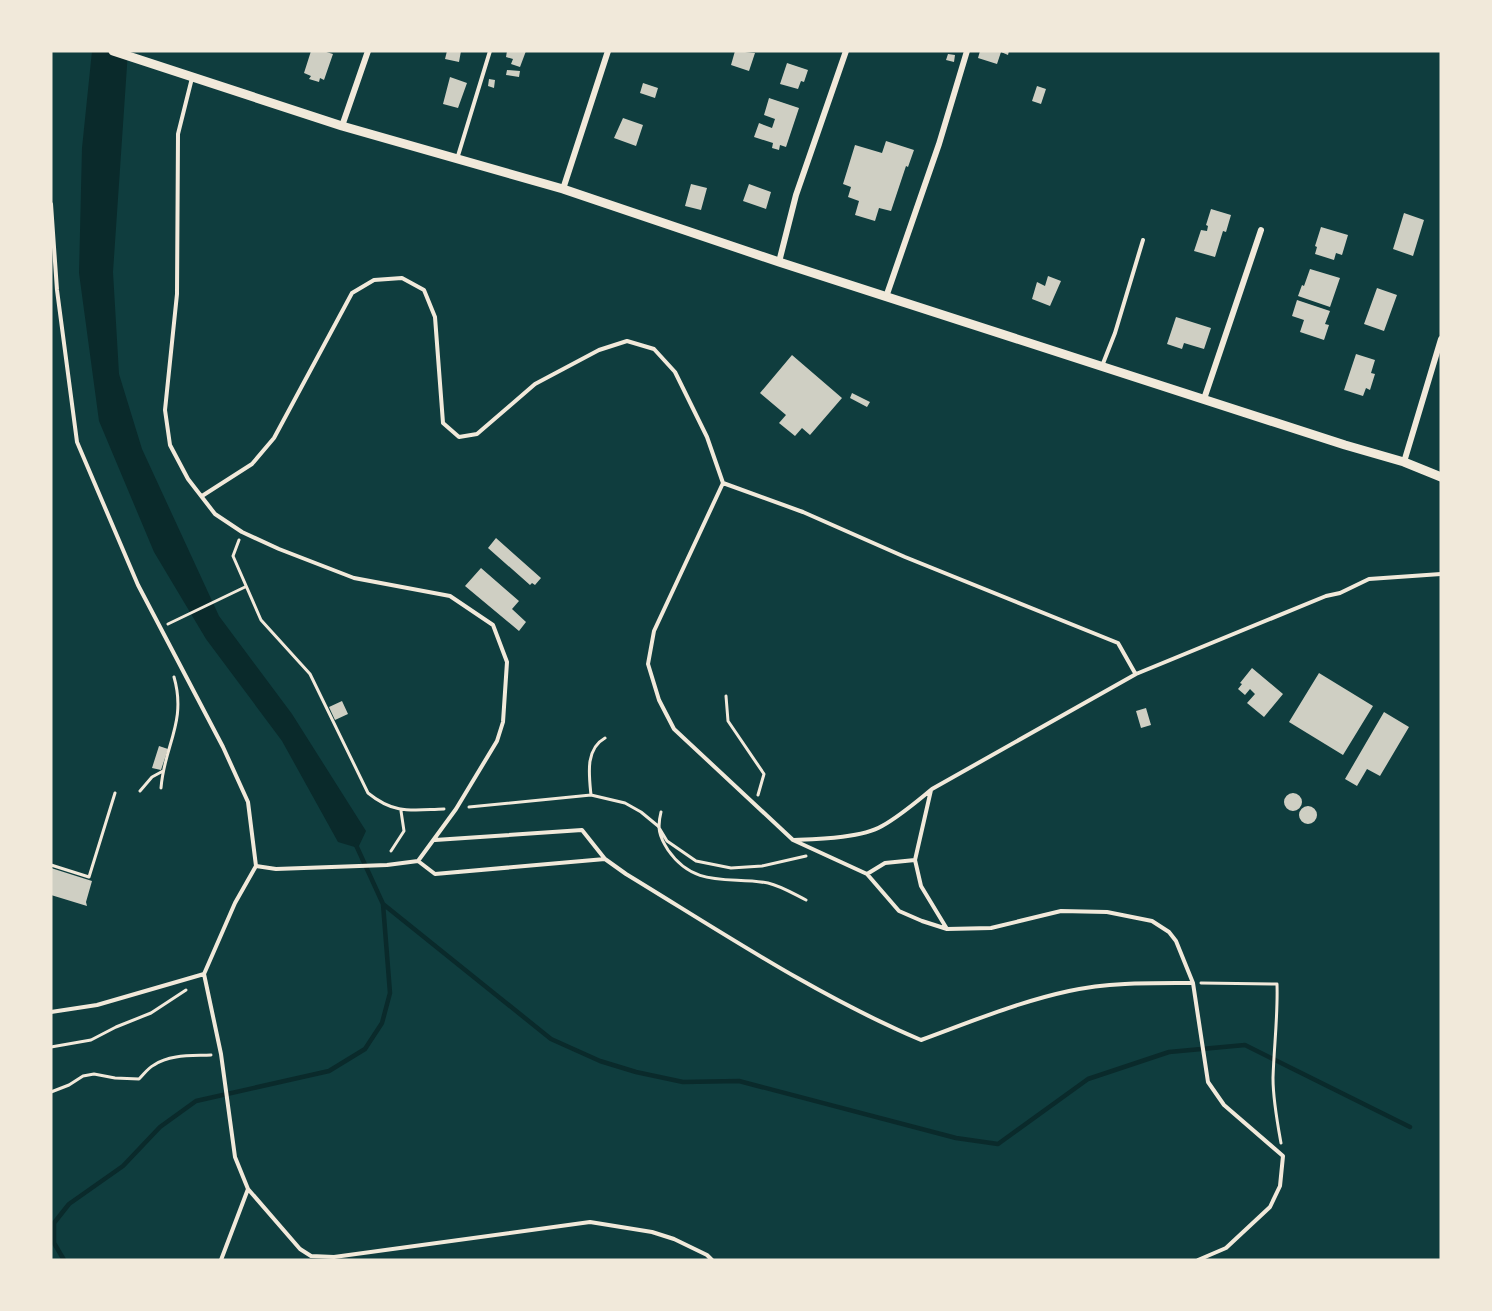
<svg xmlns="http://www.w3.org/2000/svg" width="1492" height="1311" font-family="Poppins,sans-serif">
	<rect width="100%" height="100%" fill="#0f3d3e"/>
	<path fill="#0a2a2b" d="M92,51H128L113,272L119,374L142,449L219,616L292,714L366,831L358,848L338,842L282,741L206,639L154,552L99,421L79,273L82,148Z"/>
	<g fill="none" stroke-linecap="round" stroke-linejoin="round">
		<path stroke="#0a2a2b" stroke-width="4.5" d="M356,845L383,904L551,1039L600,1061L636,1072L683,1082L739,1081L956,1138L998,1144L1088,1079L1169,1052L1245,1045L1410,1127
			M64,1260L54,1243V1223L69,1204L123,1166L160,1127L196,1101L329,1071L365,1049L382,1023L390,993L383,904"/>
	</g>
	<path fill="#cfcfc3" d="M311,51H323L333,54L324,80L320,78L319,82L309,79L311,76L304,73Z
		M447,51H461L459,62L445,59Z
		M507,51H526L520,67L511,64L513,59L506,57Z
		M735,51L755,53L749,71L731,65Z
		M980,51H1009L1008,55L1001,52L997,64L978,58Z
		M948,54L955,55L954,62L946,60Z
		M787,63L808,70L804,82L801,81L798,89L780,84Z
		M507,70L520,71L519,77L506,75Z
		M450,77L467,83L458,108L443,104Z
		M489,79L495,80L494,88L488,86Z
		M643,83L658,88L655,98L640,93Z
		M1037,86L1046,89L1041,104L1032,101Z
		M769,98L799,108L786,147L780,145L779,150L772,148L773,143L754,137L759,123L772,128L775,119L764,115Z
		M623,118L643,125L636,146L614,138Z
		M886,141L914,150L908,167L906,166L891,211L879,208L875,221L855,215L859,201L848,197L851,187L843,184L855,145L882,153Z
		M691,184L707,188L701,210L685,206Z
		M749,184L771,192L766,209L743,201Z
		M1211,209L1231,215L1226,232L1223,231L1215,257L1194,251L1201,230L1207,231L1208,226L1206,225Z
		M1404,213L1424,220L1413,256L1393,249Z
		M1321,227L1348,235L1342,255L1336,253L1334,260L1315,254L1317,247L1315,246Z
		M1310,269L1340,278L1330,307L1298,296L1302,285L1304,286Z
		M1048,276L1061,281L1050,306L1032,299L1037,282L1045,286Z
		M1377,288L1397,295L1384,331L1364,324Z
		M1297,300L1330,311L1325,324L1329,325L1324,340L1300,332L1304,320L1292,316Z
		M1176,317L1211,328L1204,349L1184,343L1182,349L1167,344Z
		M1356,354L1375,360L1371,373L1375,374L1370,390L1366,388L1363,396L1344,390Z
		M792,355L842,398L810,435L802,428L795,436L779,423L786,415L760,393Z
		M852,393L870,402L867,407L850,398Z
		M496,538L541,578L535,585L532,583L530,585L488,548Z
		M481,568L519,601L512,609L526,622L519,631L465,586Z
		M1252,668L1283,694L1264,717L1247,703L1255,694L1250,689L1245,695L1238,689L1242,684L1240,683Z
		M1319,673L1373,706L1343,755L1289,722Z
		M342,701L348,714L335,720L329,707Z
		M1146,708L1151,725L1141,728L1136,711Z
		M1384,712L1409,727L1380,776L1367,769L1357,786L1345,779Z
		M159,746L168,749L161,770L152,768Z
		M1284 802a9 9 0 1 1 18 0a9 9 0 1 1-18 0Z
		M1299 815a9 9 0 1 1 18 0a9 9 0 1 1-18 0Z
		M51,868L92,881L86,902L87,906L51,895Z"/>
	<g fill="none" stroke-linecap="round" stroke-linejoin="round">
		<path stroke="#f1e9da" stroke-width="3" d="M239,540L233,556L261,620L310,674L368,793C395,815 412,810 444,809
			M168,624L245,587
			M726,696L728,721L764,774L758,795
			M161,788C164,746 187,722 174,677
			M140,791L152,777L163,771
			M591,795C589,775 585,749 605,738
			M469,807L591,795L625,803L641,812L658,826L667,841L696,861L731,868L762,866L806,856
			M661,812C657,828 659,836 668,850C695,889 729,876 768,883C781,886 794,894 806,900
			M391,851L404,831L401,811
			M51,865L89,877L115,793
			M1201,983L1277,984C1278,1016 1274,1046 1273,1078C1273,1100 1277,1121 1281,1143
			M51,1047L91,1040L116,1027L151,1013L186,990
			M51,1092L69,1085L83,1076L94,1074L115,1078L139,1079C144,1074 148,1068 154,1065C170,1054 193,1056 211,1055"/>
		<path stroke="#f1e9da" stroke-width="4" d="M192,78L178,134L177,294L165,410L170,445L188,479L215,514L242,532L279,549L354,578L450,596L493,625L507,662L503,722L497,741L456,809L418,861L387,865L276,869L256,866
			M457,159L490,51
			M51,204L57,290L77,442L138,585L223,747L248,802L256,866L235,903L204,974L221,1054L235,1157L248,1189L300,1249L311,1256L334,1257L590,1222L652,1232L674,1239L707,1255L712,1260
			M1102,366L1115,333L1143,240
			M723,483L803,512L905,557L1118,643L1135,673
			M202,496L252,464L274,438L352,293L374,280L402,278L424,290L435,317L443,423L459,437L477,434L535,384L599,350L627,341L654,349L675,372L707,437L723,483L654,631L648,664L659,700L674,729L793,840L867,874L899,911L922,921L947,929L991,928L1061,911L1107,912L1152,921L1169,932L1176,941L1193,983L1208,1082L1224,1105L1283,1156L1280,1186L1270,1207L1226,1248L1198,1260
			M931,790L915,860L921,886L947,929
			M435,840L582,830L605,859L626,874C723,933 817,996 921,1040C970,1022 1018,1002 1069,991C1109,982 1152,983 1193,983
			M794,840C817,839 862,838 882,826C900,816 916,802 932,789L1136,674L1326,596L1340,593L1369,579L1441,574
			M418,861L435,874L605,859
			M867,874L885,863L915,860
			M51,1012L97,1005L204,974
			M221,1260L248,1189"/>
		<path stroke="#f1e9da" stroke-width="6" d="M342,126L368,51
			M563,189L608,51
			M779,262L796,195L846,51
			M886,297L939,144L967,51
			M1204,399L1261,230
			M1404,462L1441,339"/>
		<path stroke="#f1e9da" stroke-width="9" d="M113,51L342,126L563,189L779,262L1345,445L1404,462L1441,477"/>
	</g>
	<rect width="1492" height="1311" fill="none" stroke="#f1e9da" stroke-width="105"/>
</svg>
